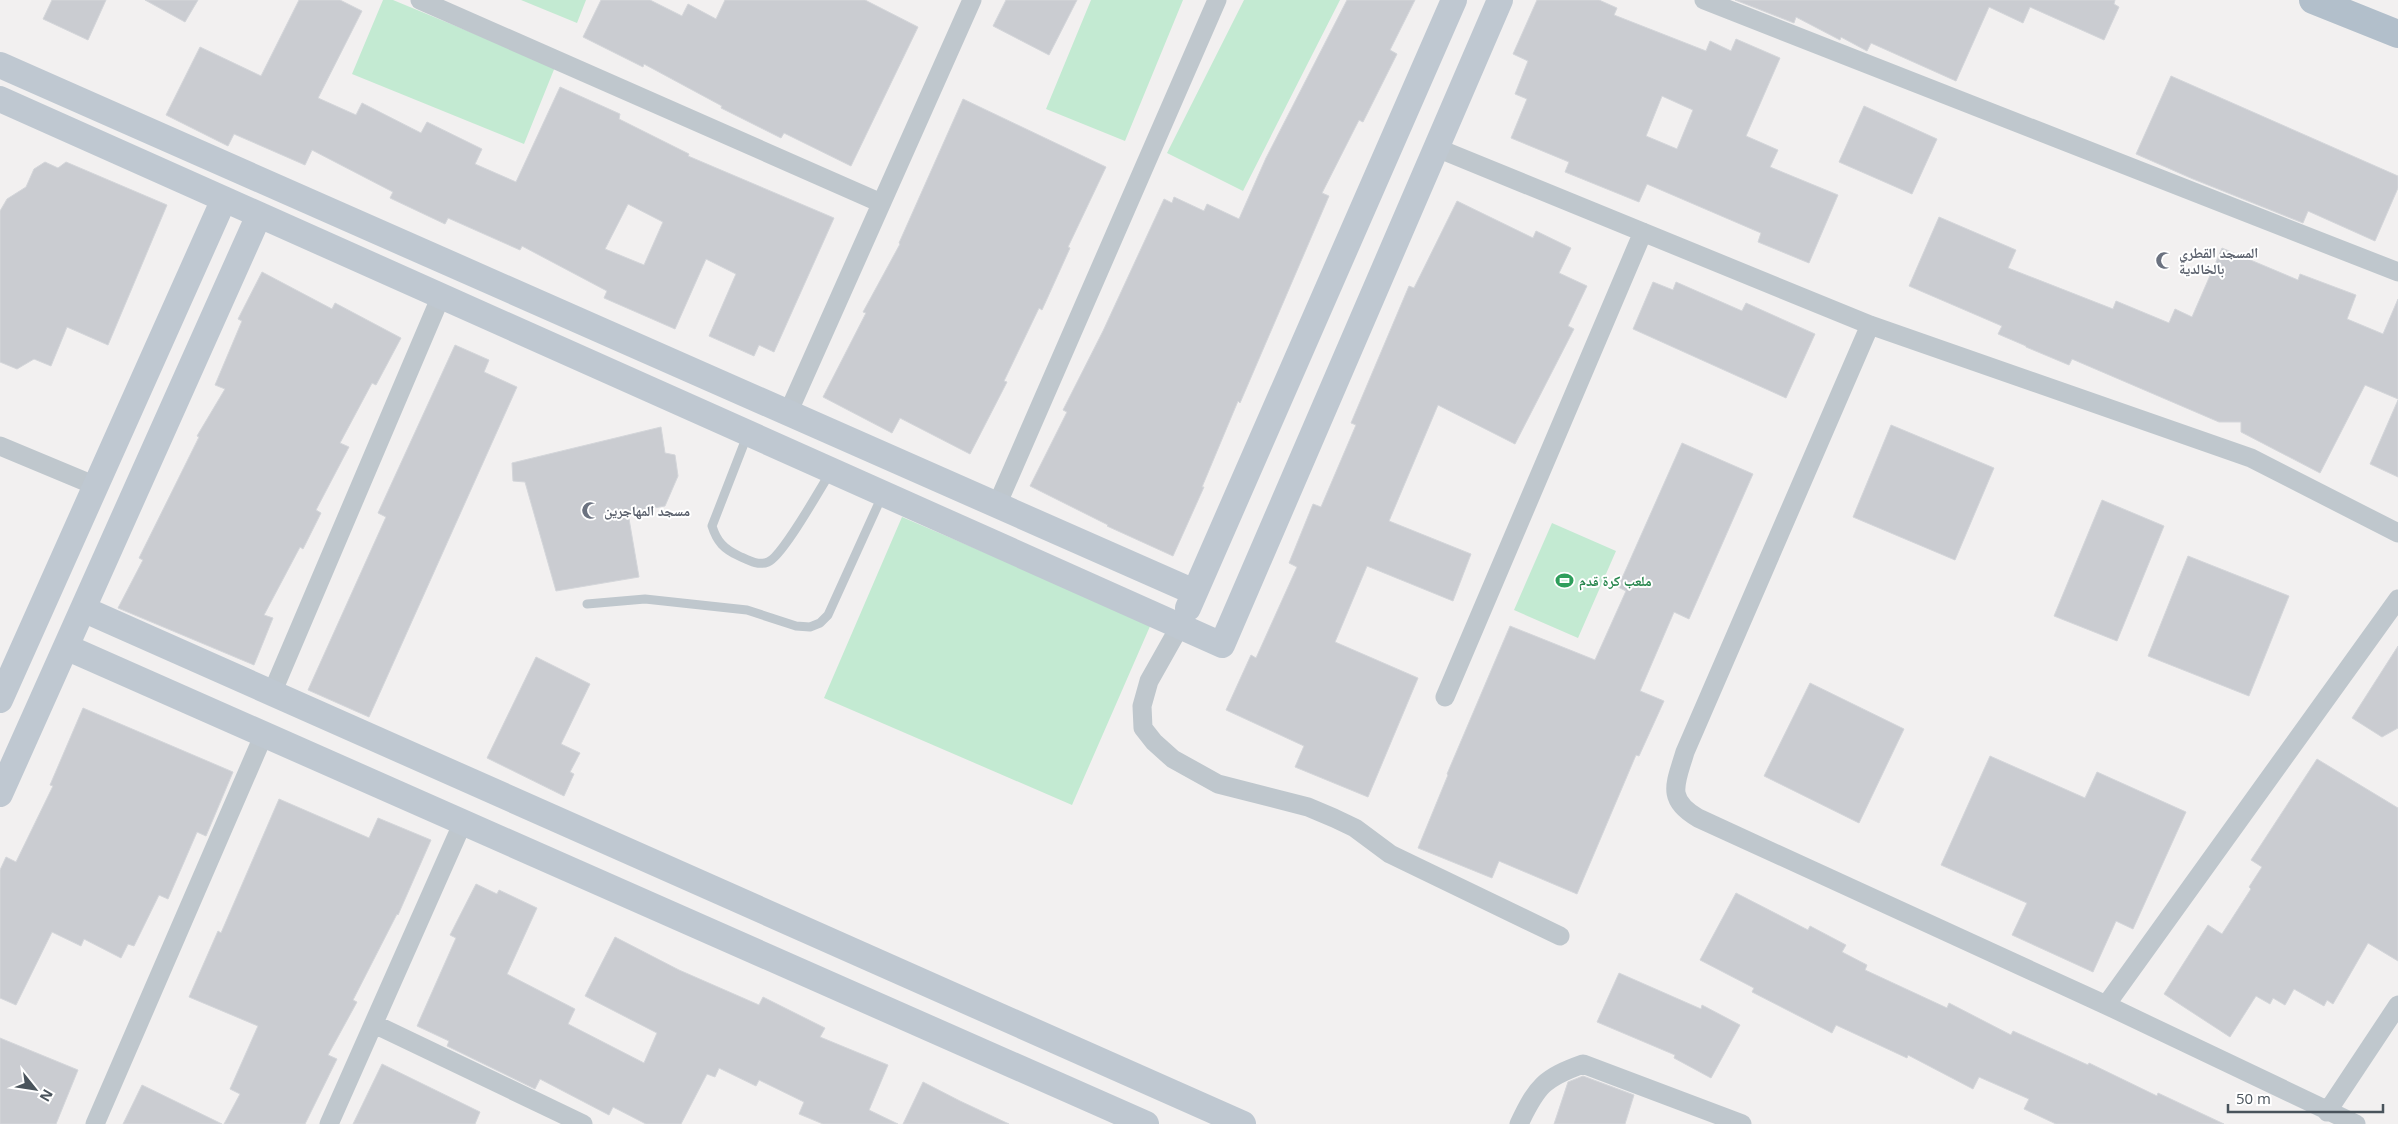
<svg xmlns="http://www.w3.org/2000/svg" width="2398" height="1124" font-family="'Open Sans','Noto Naskh Arabic',sans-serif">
	<rect width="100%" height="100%" fill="#f2f0f0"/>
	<path fill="#c3ead2" d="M383,0H393L555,67L524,144L352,74Z
		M521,0H586L577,23Z
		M1091,0H1183L1125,141L1046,109Z
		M1244,0H1340L1243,191L1167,153Z
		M902,517L1151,624L1072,805L824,698Z
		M1552,523L1616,551L1578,638L1514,610Z"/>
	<path fill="#caccd1" stroke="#d4d6da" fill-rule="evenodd" d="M52,0H106L88,40L43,19Z
		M145,0H198L185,22Z
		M299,0H340L362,11L318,98L356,115L362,103L421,133L427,122L482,149L475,164L516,182L560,87L620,114L619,119L689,154L688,156L834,218L774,352L759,345L754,356L709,336L736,274L706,259L675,329L604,298L607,291L522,246L520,250L448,218L445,224L390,198L393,192L312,150L305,165L234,134L228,146L166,115L200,47L261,76ZM628,204L663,222L644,265L605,249Z
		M601,0H650L682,16L688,4L716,19L725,0H865L918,27L851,166L784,133L781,138L721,108L722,106L644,64L643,67L583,37Z
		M1006,0H1077L1049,55L993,26Z
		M1347,0H1415L1390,50L1397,54L1363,122L1359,120L1322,193L1329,196L1240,403L1238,401L1202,487H1204L1173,556L1107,526L1108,525L1030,486L1067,412L1063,410L1103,331L1164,199L1172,203L1174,197L1204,211L1207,204L1239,219L1266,158Z
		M1537,0H1599L1617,8L1614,15L1706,51L1710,41L1731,51L1736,39L1780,58L1746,136L1778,150L1770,167L1838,195L1809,263L1758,242L1761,233L1647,184L1639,202L1565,172L1569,162L1511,138L1527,99L1515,94L1528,61L1513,54ZM1662,96L1693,110L1677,149L1646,136Z
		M1735,0H2115L2114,4L2119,7L2104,40L2030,7L2023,23L1989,7L1956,81L1871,43L1867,51L1841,37L1840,40L1796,17L1794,23Z
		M2171,76L2398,176V188L2375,241L2308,211L2303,223L2193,179L2136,154Z
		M963,99L1106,167L1068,247L1070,248L1042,310L1039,308L1004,381L1007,382L970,454L900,418L892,433L823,397L866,313L863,312L900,244L899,243Z
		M1864,106L1937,139L1912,194L1839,162Z
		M45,162L58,168L66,162L167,205L108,345L67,327L51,366L34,359L17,369L0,362V211L7,199L26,187L34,169Z
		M1457,201L1533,238L1536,231L1571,248L1559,273L1587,286L1568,326L1574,329L1515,444L1438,405L1389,521L1471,554L1453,601L1367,566L1335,642L1418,678L1368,797L1295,767L1304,746L1226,710L1251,655L1256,658L1297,567L1289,563L1313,504L1321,507L1356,425L1351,423L1409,286L1414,288Z
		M1939,217L2016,250L2008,268L2113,309L2116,301L2169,323L2175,309L2192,317L2222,248L2298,280L2300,274L2356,295L2347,319L2383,334L2398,299V399L2365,385L2320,473L2241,432V422H2219L2072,359L2069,365L2026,347V346L1998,334L2002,326L1909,286Z
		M262,272L332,309L335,303L401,338L376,385L372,383L340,443L349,447L316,510L321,513L303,549L300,547L264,615L273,618L254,665L118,608L143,560L139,558L199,437L197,436L225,389L215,385L242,321L238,319Z
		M1653,282L1673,290L1676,282L1742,311L1746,303L1815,334L1786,398L1633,329Z
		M455,345L489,360L484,372L517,387L369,717L308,690L386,517L378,513Z
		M2398,400V477L2370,464Z
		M1891,425L1994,468L1955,560L1853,517Z
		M661,427L665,453L675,455L678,476L665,506L628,513L639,577L556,591L525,482L513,481L512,463Z
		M1682,443L1753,474L1689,619L1674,612L1640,691L1664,701L1639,756L1636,755L1577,894L1499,861L1492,878L1418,848L1448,775L1447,774L1510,626L1595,660L1626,591L1618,587Z
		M2102,500L2164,526L2117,641L2054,616Z
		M2188,556L2289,596L2249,696L2148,656Z
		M2398,646V728L2382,737L2352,718Z
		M536,657L590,684L561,744L580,753L570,772L574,774L564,796L487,758Z
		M1810,683L1904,729L1859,823L1764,776Z
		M83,708L233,772L206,836L197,832L168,899L159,895L134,946L128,944L121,958L84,939L81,946L52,932L16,1005L0,998V870L6,857L16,862L53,786L50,785Z
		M1990,756L2085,798L2097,772L2186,812L2133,929L2116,921L2093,972L2012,935L2027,903L1941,865Z
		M2317,759L2398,808V961L2368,943L2333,1004L2327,1000L2324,1006L2294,989L2285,1005L2273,998L2270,1004L2256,996L2230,1037L2164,994L2208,925L2222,934L2251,889L2249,887L2262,867L2251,860Z
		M279,799L369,838L378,818L431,840L398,915L397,914L353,1000L357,1002L328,1055L337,1059L305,1124H224L240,1094L230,1089L258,1026L189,997L218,931L221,933Z
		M476,884L497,894L499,890L537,908L507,974L575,1009L568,1024L644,1063L657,1033L585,996L615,937L679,970L759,1005L763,997L825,1028L820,1037L888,1065L869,1110L898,1124H823L799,1114L804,1102L759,1080L756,1086L719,1068L715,1077L707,1074L681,1124H646L613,1107L609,1115L540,1079L535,1089L447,1046L449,1041L417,1026L456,938L450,935Z
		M1736,893L1808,930L1810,926L1846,945L1842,952L1867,965L1865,970L1947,1008L1949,1003L2011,1035L2013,1031L2088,1065L2089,1063L2157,1096L2158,1093L2224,1124H2056L2024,1109L2029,1099L1979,1077L1973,1089L1908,1055L1907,1058L1836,1025L1832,1033L1752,992L1754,988L1700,960Z
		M1619,973L1701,1009L1702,1005L1740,1025L1711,1078L1674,1058L1675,1055L1597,1022Z
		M0,1038L78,1070L56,1124H0Z
		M382,1064L480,1112L475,1124H353Z
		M1583,1076L1634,1095L1625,1124H1554L1568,1082Z
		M923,1082L960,1101L1009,1124H903Z
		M142,1085L222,1124H123Z"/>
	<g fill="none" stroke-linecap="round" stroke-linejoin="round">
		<path stroke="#bfc7cd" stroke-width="9" d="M747,436L712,526C717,542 724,549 739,556C748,560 758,566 768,562C782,557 820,489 830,473
			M587,604L645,599L747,610L796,626L810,627L820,623L828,615L882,496"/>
		<path stroke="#bfc7cd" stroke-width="19" d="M420,0L881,203
			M1704,0L2398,272
			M1437,148L1870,325L2251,458L2398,533
			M1870,325L1685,752C1676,783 1665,799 1698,818L2106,1005L2356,1124
			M788,413L972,0
			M0,446L96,486
			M997,505L1217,0
			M1180,626L1149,681L1142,706L1143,728L1154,742L1173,759L1218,784L1308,807L1334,818L1355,828L1390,854L1560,936
			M272,693L441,296
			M1445,697L1643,232
			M2106,1005L2398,599
			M374,1024L583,1124
			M2327,1112L2398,1005
			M95,1124L264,734
			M329,1124L463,822
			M1519,1124C1537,1086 1544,1078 1583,1064L1742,1124"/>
		<path stroke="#bfc8d1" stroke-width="26" d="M0,65L1194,592
			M0,99L1222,645L1500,0
			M1188,608L1454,0
			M83,609L1243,1124
			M66,647L1146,1124
			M0,700L224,199
			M0,794L259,215"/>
		<path stroke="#b2bfcb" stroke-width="28" d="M2313,0L2398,34"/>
	</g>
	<defs>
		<symbol id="mosque-bare" viewBox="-9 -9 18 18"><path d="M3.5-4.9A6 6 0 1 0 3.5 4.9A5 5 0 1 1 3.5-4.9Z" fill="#6b7280" stroke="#fff" stroke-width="2.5" paint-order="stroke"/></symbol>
		<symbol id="stadium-bare" viewBox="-9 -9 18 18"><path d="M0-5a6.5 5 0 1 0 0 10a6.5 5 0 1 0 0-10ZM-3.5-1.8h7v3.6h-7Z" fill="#2e9e5b" stroke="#fff" stroke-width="2.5" paint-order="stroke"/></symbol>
	</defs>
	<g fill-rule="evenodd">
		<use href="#mosque-bare" x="2152" y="248" width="25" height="25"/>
		<use href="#mosque-bare" x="578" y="498" width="25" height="25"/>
		<use href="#stadium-bare" x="1552" y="568" width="25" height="25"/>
	</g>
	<g text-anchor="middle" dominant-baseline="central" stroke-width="4" stroke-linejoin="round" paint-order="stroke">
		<g font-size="14" font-weight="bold" fill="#5b616d" stroke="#fff" text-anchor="start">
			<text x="2179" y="252">المسجد القطري<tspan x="2179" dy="16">بالخالدية</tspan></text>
			<text x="604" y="510">مسجد المهاجرين</text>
		</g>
		<g font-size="14" font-weight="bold" fill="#27864d" stroke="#fff" text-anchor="start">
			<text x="1579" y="580">ملعب كرة قدم</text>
		</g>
	</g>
	<g transform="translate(35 1089) rotate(120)" stroke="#ffffff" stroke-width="4" paint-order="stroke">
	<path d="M0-4L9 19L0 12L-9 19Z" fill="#49535b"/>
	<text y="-8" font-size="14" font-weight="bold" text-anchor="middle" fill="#49535b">N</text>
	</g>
	<path d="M2228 1104v8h155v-8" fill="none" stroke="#49535b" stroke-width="2.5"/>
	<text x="2236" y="1104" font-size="15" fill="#49535b" stroke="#ffffff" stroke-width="4" paint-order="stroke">50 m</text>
</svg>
